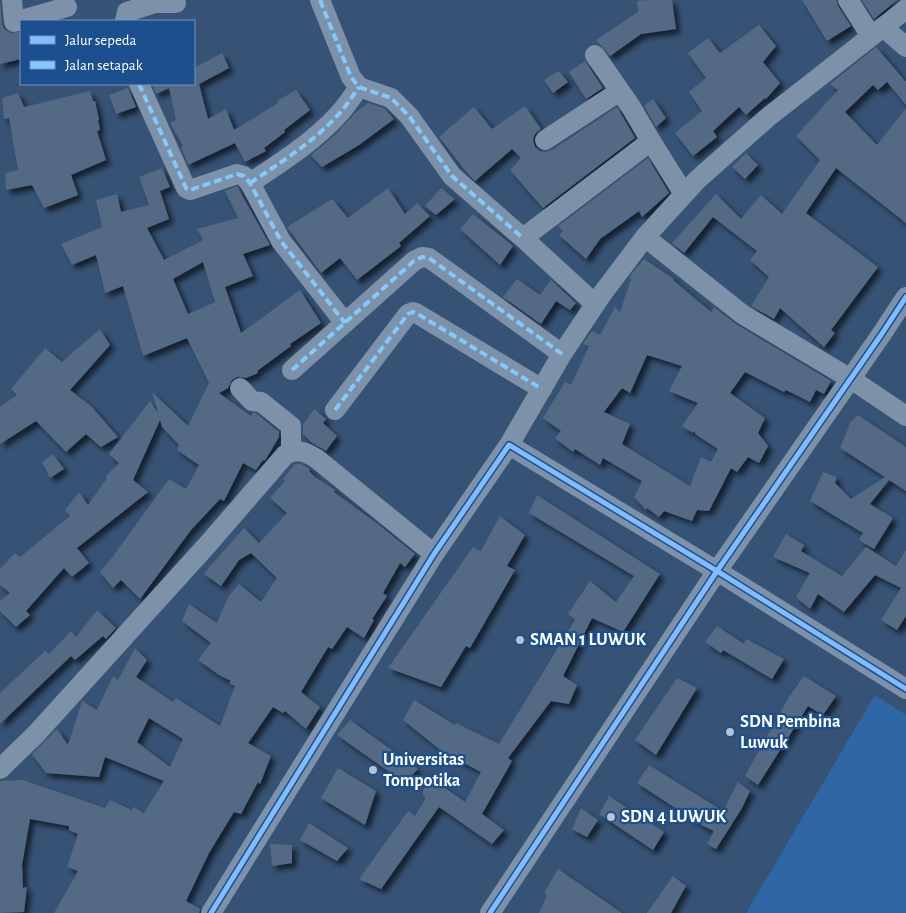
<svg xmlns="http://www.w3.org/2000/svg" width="906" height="913" font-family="'Alegreya Sans',sans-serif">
	<defs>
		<filter id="shadow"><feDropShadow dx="4.5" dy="4.5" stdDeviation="2.5" flood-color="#0009"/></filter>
	</defs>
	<rect width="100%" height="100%" fill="#365274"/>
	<path fill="#2f66a5" d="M875,695L906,715V913H746Z"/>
	<path fill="#526984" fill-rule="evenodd" filter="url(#shadow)" d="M0,0L2,23L4,29L11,33L21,32V59L0,64Z
		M648,0H672L676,29L641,34L610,56L596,40L638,12L637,1Z
		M802,0H836L838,6L851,26L827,41Z
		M862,0H897L874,19Z
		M759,25L776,46L763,62L780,83L766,99L765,98L746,115L739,107L713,131L717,137L693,156L675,133L702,111L689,92L706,78L688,53L708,38L720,53Z
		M876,47L906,82V105L887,82L878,90L873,85L845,112L877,145L906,108V223L836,168L806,213L878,267L831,330L835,333L824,347L780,308L774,319L751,306L769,277L750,260L757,251L713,217L684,253L672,243L716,194L741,219L761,195L782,214L820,160L796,136L838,90L830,84Z
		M222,53L229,68L199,84L208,119L226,109L234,130L278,103L277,101L296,90L310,110L284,130L285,132L264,148L266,151L245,162L235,143L188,165L181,147L183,146L170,123L176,120L169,88L156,94L152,84H194V68Z
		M585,61L603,88L586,99L569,72Z
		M559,71L568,82L553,93L544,80Z
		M128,88L136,107L116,114L109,95Z
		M90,91L93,101H95L99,120H98L100,130L97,131L106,160L71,175L78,195L44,208L32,185L6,190L5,173L18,170L9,118L4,119L2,98L18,93L24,107Z
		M653,99L666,118L656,127L644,106Z
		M368,103L384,108L394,119L359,145L322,167L311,155L335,135L355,113Z
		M525,106L541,129L535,134L533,140L535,147L540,151L546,152L552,150L617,107L635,138L543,208L510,170L521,158L512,149L475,181L468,174L439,137L474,107L492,129Z
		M746,153L758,165L745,179L732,167Z
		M648,158L669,193L642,217L639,211L600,239L586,259L559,235L563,231L558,226Z
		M162,168L170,187L160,191L169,219L147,228L164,260L203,240L197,229L238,218L225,191L237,186L270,245L243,254L253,276L225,287L241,333L300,290L321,323L290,344L291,346L257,371L258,373L246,378L237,377L232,380L228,388L219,393L251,416L253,413H256L279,432V437L266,459L264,461L263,460L256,470L243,463L224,501L220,499L191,530L140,599L121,580L113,588L100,572L111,559L169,479L186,489L199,465L177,450L179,445L162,427L160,420L133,480L148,492L77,548L89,563L72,577L64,568L26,611L30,615L16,627L0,611V601L10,593L0,585V569L15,553L20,557L70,516L65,510L79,492L88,505L107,478L106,476L119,463L109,454L150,401L158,413L152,392L188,426L209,383L187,338L143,356L123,286L105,293L96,255L72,265L61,244L102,227L96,200L117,194L121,212L149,205L139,177ZM203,262L215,302L188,314L173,279Z
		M388,188L405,214L417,203L430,216L399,243L401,246L357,280L340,258L321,273L287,227L332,199L348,218Z
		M441,188L455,199L436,215L425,206Z
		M473,214L513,246L500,265L460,229Z
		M644,259L674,279L673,280L711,312L714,307L736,324L831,381L824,394L816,390L810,402L786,390L784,392L745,372L730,393L765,418L758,433L768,446L759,463L748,457L737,472L731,468L709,511L697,510L692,521L664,511L659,517L647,508L646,510L634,497L642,481L603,458L600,465L575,449L573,452L555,438L561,431L543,418L565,382L571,385L589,346L583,344L592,331L600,335L615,307L620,312L631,279L629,277ZM647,355L682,366L669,391L698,403L682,426L693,433L695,431V434L718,449L711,462L701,457L690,486L622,444L630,424L604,412L622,388L630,393Z
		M517,279L540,295L551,280L576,303L570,310L556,301L541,324L503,297Z
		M100,329L110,345L70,390L91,406L118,437L101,447L86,434L66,452L36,421L0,444V407L17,395L11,389L45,348L62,362Z
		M314,409L326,419L323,423L337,436L326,451L312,443L303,434V425Z
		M858,415L906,447V491L889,480L870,504L893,518L874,549L859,540L863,533L810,501L823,472L837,477L835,483L851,499L885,477L840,448L851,421Z
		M53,454L64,469L50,478L42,462Z
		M295,464H301L310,469L309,471L315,477L335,490L334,492L379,525L415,554L405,567L400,563L383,593L387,596L372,619L374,620L364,638L347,627L332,649L328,647L301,692L320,707L306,729L285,711L283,713L273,707L248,743L271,756L260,784L258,782L241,814L234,812L209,853L186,901L200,909L199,913H54L78,871L67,867L78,834L69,830V826L30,819L22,865L23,888L27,887L24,912L0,913V781L23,780L105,808L110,800L132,810L133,807L144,813L164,781L105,757L99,777L46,773L32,754L57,729L68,745L82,701L97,710L113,676L118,680L135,648L147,660L136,677L173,702L176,698L220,726L235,686L229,683L231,681L219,675L198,660L211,643L182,621L189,604L217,623L228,597L239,584L261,602L277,578L251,553L239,560L221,586L204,574L212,563H213L244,528L259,543L287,513L270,498L285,481L283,479ZM149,718L183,739L170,767L137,742Z
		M537,495L660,574L623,632L592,618L563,676L577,685L569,704L551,701L508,758L512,761L482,814L504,830L492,844L439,807L381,889L359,879L408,811L415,816L426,798L423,796V790L432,779L465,802L481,772L443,752L403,720L414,700L455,725L456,723L499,744L575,620L568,614L590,581L616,602L634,576L529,513Z
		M500,516L525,535L507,566L515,570L470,648L466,646L441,687L388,668L473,547L481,551Z
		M786,534L804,545L801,551L842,576L866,547L896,566L906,550V616L897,630L881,620L901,588L875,575L844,612L818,594L810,609L796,597L810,573L773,557Z
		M97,610L116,628L106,639L103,636L75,660L71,656L0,724V693L45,651L49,654L71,631L76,637Z
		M717,626L744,644L746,639L784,659L772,679L723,650L721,653L705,642Z
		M804,676L836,696L823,715L808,706L758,785L745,776L789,697Z
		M677,678L697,688L656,755L635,740Z
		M350,720L418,769L405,783L337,735Z
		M649,765L723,811L738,782L750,791L742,808L716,849L707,844L714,831L703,826L637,783Z
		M338,768L376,791L365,825L321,798Z
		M609,796L664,832L653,850L599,814Z
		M581,808L598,820L587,837L572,829Z
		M309,823L348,848L337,861L300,840Z
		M270,844L292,845V863L272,866Z
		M558,869L622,913H539L547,895L544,893Z
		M673,876L686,886L671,913H647Z"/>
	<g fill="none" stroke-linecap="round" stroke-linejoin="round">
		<path stroke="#7d92a8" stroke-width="20" d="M12,0L14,22L67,7
			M320,0L351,77L359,87L391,98L409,116L452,176L523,238
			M848,0L871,36
			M125,21L127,12L155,3H176
			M883,27L906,47
			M595,55L631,107L651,141
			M139,84L186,188L190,190L237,174L244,176L250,183L281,241L345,323
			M545,140L620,91
			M250,183C280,163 312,143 337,116C345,108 352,97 359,87
			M645,237L742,314L851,379L906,416
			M595,304L523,238L651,141L684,194
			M292,370L414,261L422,257L429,258L562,354
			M240,388L252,401L261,402L291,426V452
			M335,410L408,314L413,312L416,313L542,389
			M509,445L562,354L602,294L645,237L697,180L767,118L906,9
			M0,769L36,734L209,543L285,455C298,448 306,452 317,459L434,554
			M211,913L434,554L509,445L717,571L906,689
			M490,913L717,571L881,335L906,297"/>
		<path stroke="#80caff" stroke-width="4" stroke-dasharray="8 4" stroke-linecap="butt" d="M320,0L351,77L359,87L391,98L409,116L452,176L523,238
			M139,84L186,188L190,190L237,174L244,176L250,183L281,241L345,323
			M250,183C280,163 312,143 337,116C345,108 352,97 359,87
			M292,370L414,261L422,257L429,258L562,354
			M335,410L408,314L413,312L416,313L542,389"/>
		<defs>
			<path id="cycleway" d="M211,913L434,554L509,445L717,571L906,689
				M490,913L717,571L881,335L906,297"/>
		</defs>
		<use href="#cycleway" stroke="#1b4f8f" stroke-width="8"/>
		<use href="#cycleway" stroke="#80bcff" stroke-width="5"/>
	</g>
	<g fill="#b9c2ce" stroke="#1b4f8f" stroke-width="2">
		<circle cx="520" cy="640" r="5"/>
		<circle cx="730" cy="732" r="5"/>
		<circle cx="373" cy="770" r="5"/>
		<circle cx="611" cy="817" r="5"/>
	</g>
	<g text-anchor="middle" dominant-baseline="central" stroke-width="4.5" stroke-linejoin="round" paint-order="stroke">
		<g font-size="18" font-weight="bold" fill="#fff" stroke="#1b4f8f" text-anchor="start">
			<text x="530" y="640">SMAN 1 LUWUK</text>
			<text x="740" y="722">SDN Pembina<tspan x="740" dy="21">Luwuk</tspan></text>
			<text x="383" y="760">Universitas<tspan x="383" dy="21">Tompotika</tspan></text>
			<text x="621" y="817">SDN 4 LUWUK</text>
		</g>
	</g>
	<rect x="20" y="20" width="175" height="65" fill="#1b4f8f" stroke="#7695bc"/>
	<rect x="30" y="36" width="25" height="8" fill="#80bcff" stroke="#7695bc"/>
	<text x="65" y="45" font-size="15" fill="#ffffff">Jalur sepeda</text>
	<rect x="30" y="61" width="25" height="8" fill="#80caff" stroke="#7695bc"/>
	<text x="65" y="70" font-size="15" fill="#ffffff">Jalan setapak</text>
</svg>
